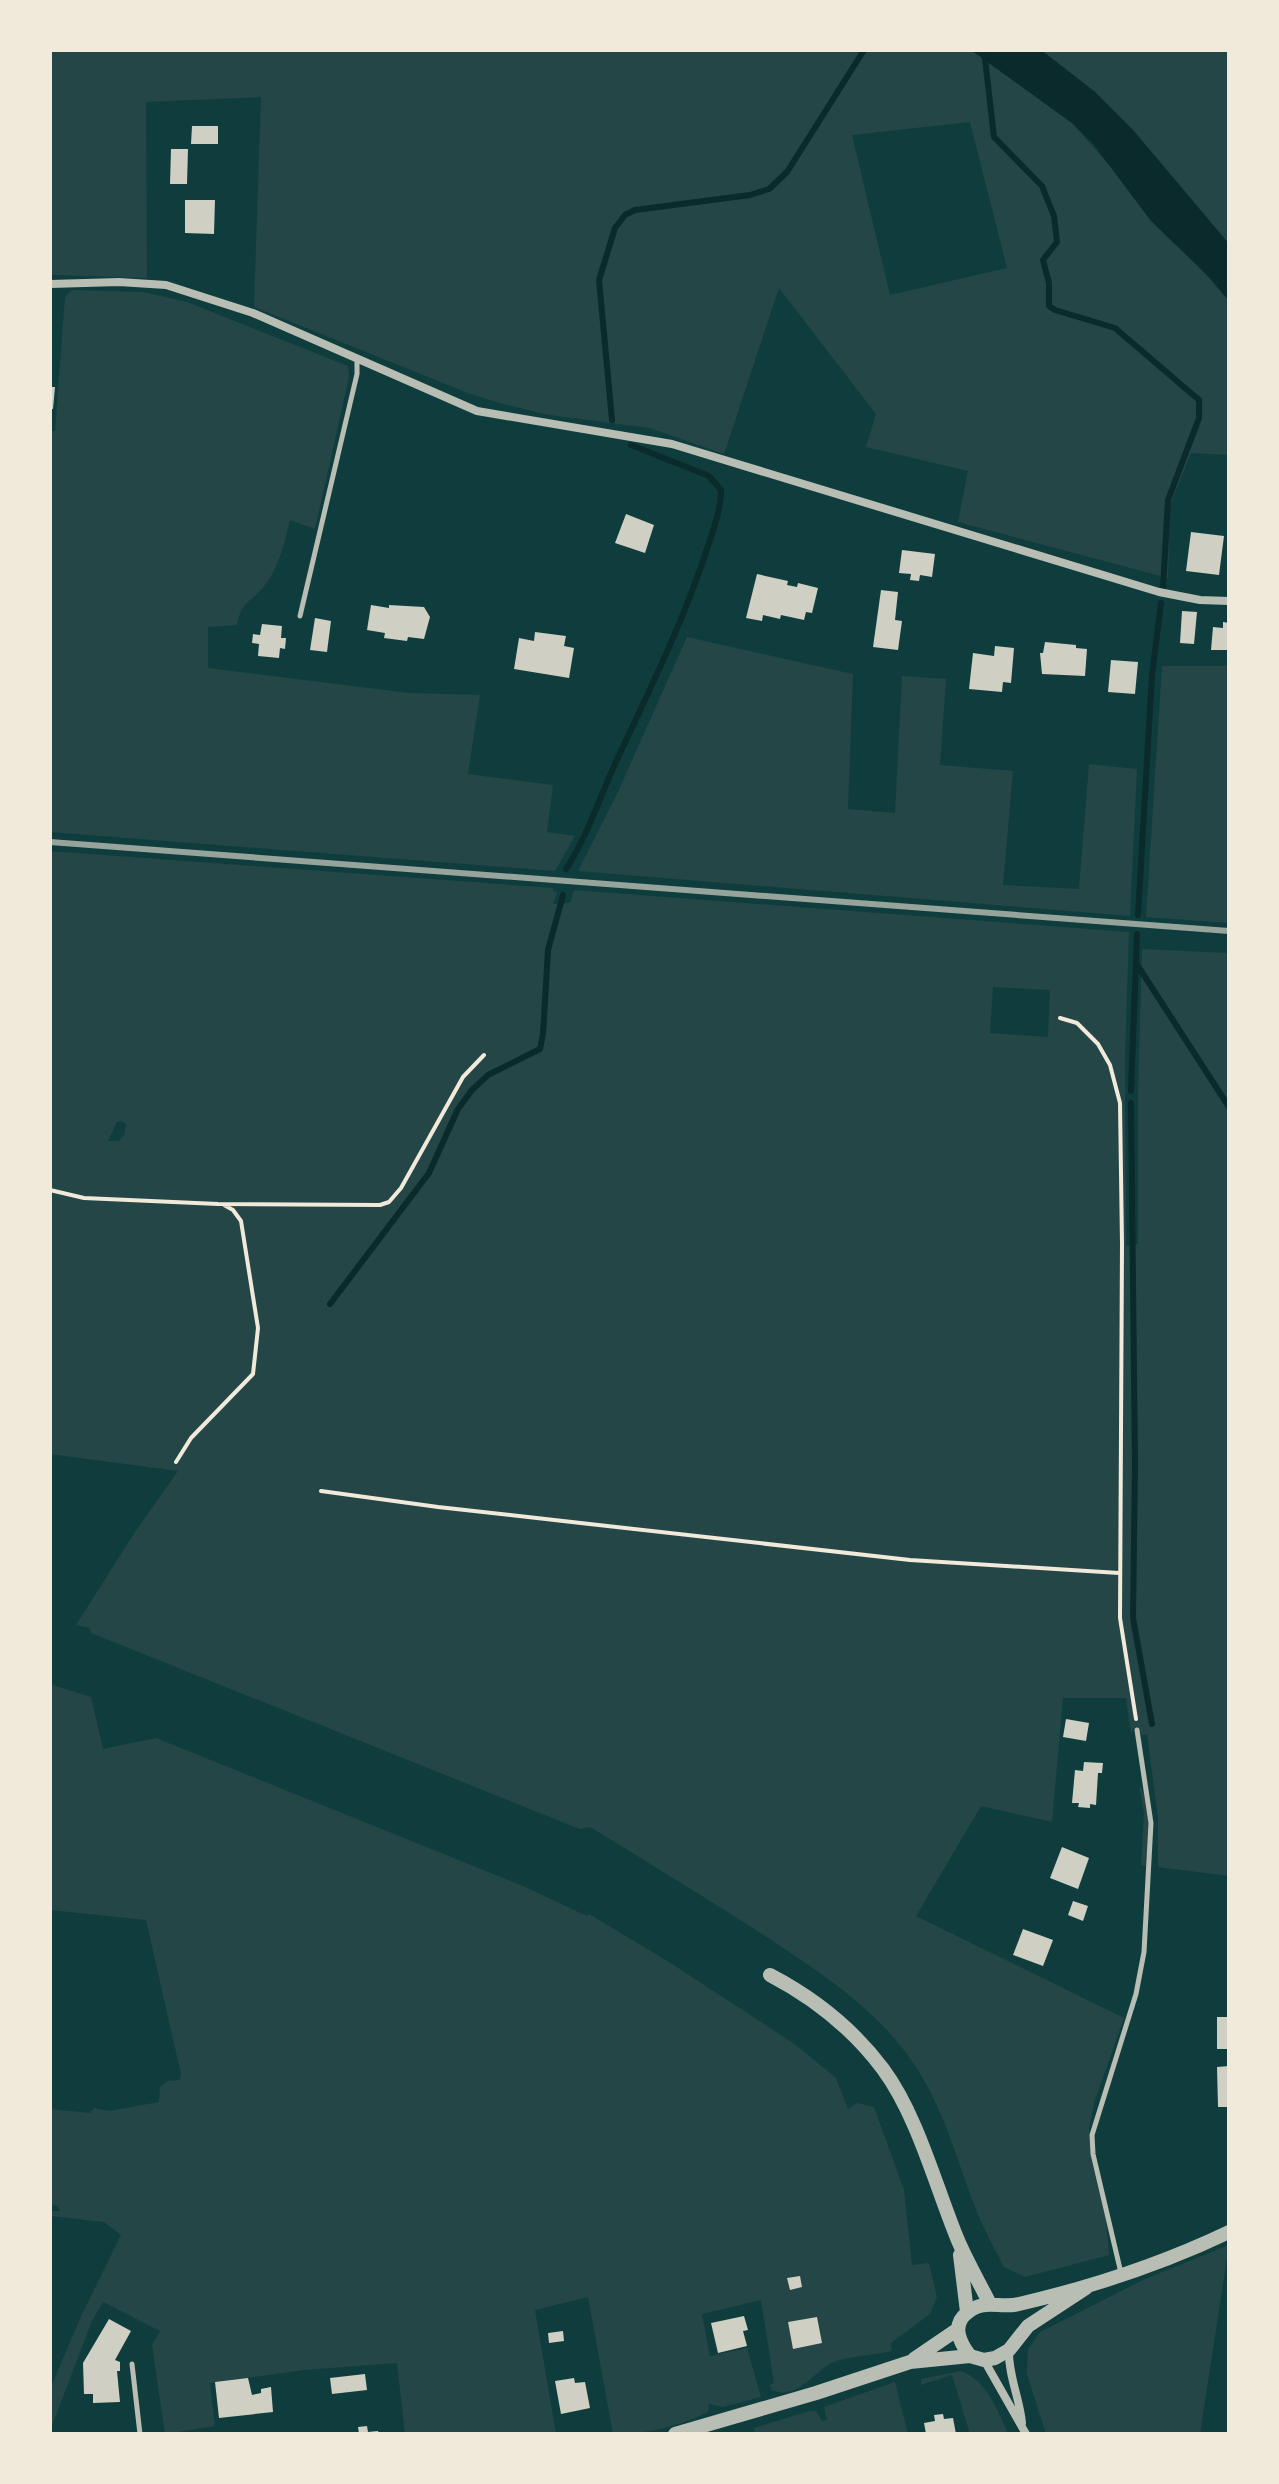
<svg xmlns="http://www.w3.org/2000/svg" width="1279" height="2484" font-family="'Alegreya Sans',sans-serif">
	<rect width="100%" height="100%" fill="#0f3d3e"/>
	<path fill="#244646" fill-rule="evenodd" d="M50,50H971L1072,123L1229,301V455L1191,453L1170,505L1168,578L958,522L968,471L866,447L876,414L779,288L724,454L650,428L549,415L503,404L468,393L254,307L261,97L146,102L147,278L50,275ZM970,122L1007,268L890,295L852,135Z
		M1041,50H1229V244L1133,130L1095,92Z
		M72,290L143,292L187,302L348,366L349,377L315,529L290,520C285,541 279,567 265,585C252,602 241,601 237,625L208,627V668L409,693L480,695L468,774L553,785L547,832L575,836L555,871L50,832V431H55L65,297Z
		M687,637L853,674L848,809L895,813L902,676L946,679L940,765L1013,771L1003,885L1079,889L1089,764L1137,769L1130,916L578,871L617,794Z
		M1162,666H1229V923L1146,917Z
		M50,851L553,888V891L557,892L553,904L570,903L574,890L1129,932L1125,1057L1126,1246L1138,1244V1096L1142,949L1229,953V1876L1158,1867V1817L1147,1734L1142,1735L1138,1729H1133L1131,1734L1126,1698H1063L1052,1822L981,1806L916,1916L1124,2018L1095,2100L1089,2128L1091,2160L1106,2219L1109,2255L1025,2277L1004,2267C994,2247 983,2228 975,2207C957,2160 944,2110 916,2067C877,2007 815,1969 756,1930C701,1895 646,1861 590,1827L580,1829L91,1633L90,1628L76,1625L135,1532L178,1471L50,1454ZM993,987L1050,990L1048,1037L990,1033ZM121,1121L126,1124L124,1135L119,1141H108L117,1122Z
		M50,1684L91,1697L103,1749L156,1738L523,1886L587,1916L589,1914L669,1962L796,2045L836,2078L848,2109L857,2103L874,2107L904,2190L912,2265L929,2263L937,2297L930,2314L891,2343L892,2351C875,2355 840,2357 828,2365C811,2376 795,2400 772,2390L770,2385L774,2383L761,2300L702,2314L710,2356L747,2348L761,2397L723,2407L709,2404L708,2412C678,2427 646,2434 613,2434L588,2297L535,2310L556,2434H405L397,2363L304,2370L210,2383L215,2426L165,2434L152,2345L160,2331L103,2302L92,2321L50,2431V2389L82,2314L121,2235L104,2222L50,2216V2211H60L58,2206L50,2205V2109L90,2113L94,2108L109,2111L159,2102L160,2087L167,2081L180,2080L181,2074L146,1920L50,1910Z
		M1139,1785C1154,1803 1147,1843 1146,1866L1141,1865L1144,1813Z
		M1229,2245L1200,2434H1046L1027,2374L1028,2349L1040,2332L1145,2279Z
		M961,2371C986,2380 998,2410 1008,2434H970L952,2375L921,2385V2379Z
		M895,2382L908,2434H755L754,2428L809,2411H816L822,2421L827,2420L824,2407Z"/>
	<path fill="#0a2a2b" d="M971,50H1041L1095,92L1133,130L1229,244V301L1210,278L1151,221L1094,145L1072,123Z"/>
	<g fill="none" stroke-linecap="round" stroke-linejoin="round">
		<path stroke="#0a2a2b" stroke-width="6" d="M984,50L994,137L1042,186L1054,216L1057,242L1043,260L1049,283V306L1055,310L1115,328L1199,400V418L1168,500L1163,588
			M612,420L599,280L615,228L625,215L635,210L750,195L769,189L787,172L864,50
			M566,869C587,837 599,799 615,764C648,693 683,623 707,549C713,530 721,510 721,490L709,476L631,445
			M1138,915L1152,675L1161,603
			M1136,963L1229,1107
			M1131,1091L1137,934
			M1131,1103L1135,1464L1133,1618L1152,1724
			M330,1304L429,1173L458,1109L472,1090L488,1075L540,1049L543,1034L548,950L563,895"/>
	</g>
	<path fill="#cfcfc3" d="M192,126H218V144H191Z
		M171,149H188L187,184H170Z
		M185,200H215L214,234L185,233Z
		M50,387H55L53,409H50Z
		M626,514L654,525L645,553L615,543Z
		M1191,532L1224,536L1219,575L1186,571Z
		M902,550L935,554L932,577L920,575L919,581L910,580L911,574L899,573Z
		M757,574L788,581L787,585L797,587L798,583L818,588L812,613L806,612L804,620L781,615L780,619L763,615L762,621L746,618Z
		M881,590L898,592L895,620L902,621L898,650L873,647Z
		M371,605L389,608V605L424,607L430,617L424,639L408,637L407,641L384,638L385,633L367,630Z
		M1182,611L1197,612L1194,644L1180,643Z
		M315,618L331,621L327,652L310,650Z
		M1223,622L1229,623V650H1211L1213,627L1223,628Z
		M262,624L282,626L281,638H286L285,649L280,648L279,658L258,656L259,644L252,643L253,634L260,635Z
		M535,632L566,636L564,646L574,648L569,678L514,669L519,638L534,641Z
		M1045,642L1076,645V648L1087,649L1085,676L1042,674L1040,653H1043Z
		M995,646L1014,648L1011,683L1003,682L1002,692L969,689L973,653L994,656Z
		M1111,660L1138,662L1135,694L1108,692Z
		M1066,1719L1089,1723L1086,1741L1063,1737Z
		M1084,1762L1103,1763L1102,1773H1098L1096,1805L1090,1804V1808L1078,1807L1079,1803H1072L1075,1770L1083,1771Z
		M1062,1847L1089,1858L1078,1889L1050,1878Z
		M1073,1901L1088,1906L1083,1921L1068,1915Z
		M1023,1929L1053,1940L1043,1966L1013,1955Z
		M1217,2017H1229V2049H1217Z
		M1229,2066V2107H1218L1217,2067Z
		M800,2276L802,2287L790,2290L787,2278Z
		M744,2316L748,2330L743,2331L747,2346L718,2353L711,2323Z
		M817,2317L822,2343L793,2349L788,2322Z
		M109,2319L131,2331L115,2360L120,2362V2371H117L120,2402L93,2403V2394H84L83,2363Z
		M563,2331L564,2341L549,2343L548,2333Z
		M365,2374L367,2390L332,2394L330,2378Z
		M248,2378L252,2395L261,2393V2389L271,2387L273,2412L219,2418L215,2382Z
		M574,2378L575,2383L585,2382L590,2408L561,2414L555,2381Z
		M943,2414L944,2419L953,2418L956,2434H926L924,2423L935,2421L934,2415Z
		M367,2426L368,2432L378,2431L379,2434H359L358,2427Z"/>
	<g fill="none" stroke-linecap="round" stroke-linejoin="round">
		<path stroke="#f1e9da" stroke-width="4" d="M1060,1018L1077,1023L1098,1044L1110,1065L1120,1103L1122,1244L1120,1618L1136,1719
			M50,1190L84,1198L218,1204L380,1205L389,1202L401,1188L463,1077L484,1055
			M176,1462L191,1438L253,1374L258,1328L241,1221L233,1210L224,1205
			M321,1491L438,1507L910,1560L1119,1573"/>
		<path stroke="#b8beb3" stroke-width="5" d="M300,616L357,374V360
			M1121,2273L1093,2154L1092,2135L1136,1994L1144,1952L1151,1823L1137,1730
			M132,2364L140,2434"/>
		<path stroke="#b8beb3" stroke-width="8" d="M50,284L119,282L166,285L253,313L477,411L672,444L1159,592L1200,600L1229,601
			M1009,2350C1008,2375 1020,2399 1022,2423
			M984,2360L1026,2434"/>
		<path stroke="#b8beb3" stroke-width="14" d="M770,1975C814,1998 853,2029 883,2069C917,2115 935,2184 957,2238C966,2260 979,2282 990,2304
			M960,2255L967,2312
			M970,2356C960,2343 951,2325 967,2313C984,2298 1000,2309 1019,2304C1092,2287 1162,2264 1229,2232
			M914,2359L958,2329
			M675,2434L816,2393L910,2362L970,2356L984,2360L995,2358L1009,2350L1028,2326L1086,2288"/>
		<path stroke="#97a49c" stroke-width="6" d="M50,842L1229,931"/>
	</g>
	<rect width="1279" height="2484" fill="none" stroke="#f1e9da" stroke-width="104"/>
</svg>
